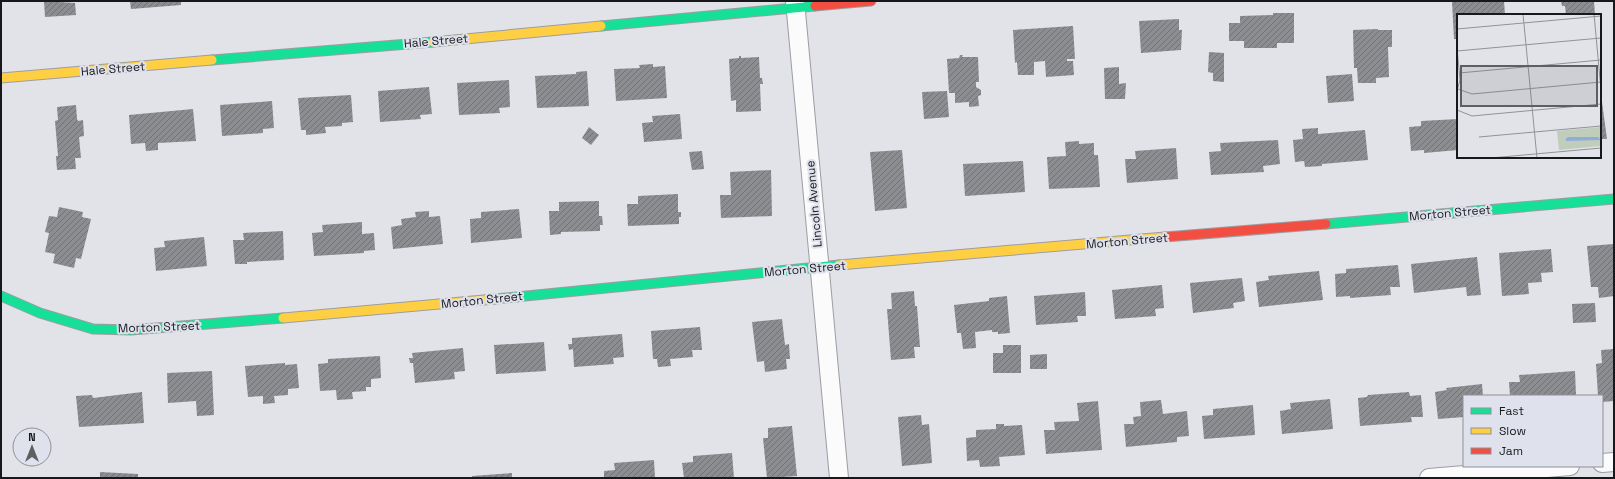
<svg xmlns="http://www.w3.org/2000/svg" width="1615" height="479" font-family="'Space Grotesk',sans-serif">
	<defs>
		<pattern id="building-hatch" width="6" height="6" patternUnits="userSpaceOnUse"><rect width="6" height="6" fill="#8c8d91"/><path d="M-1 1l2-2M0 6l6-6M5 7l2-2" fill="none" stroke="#717276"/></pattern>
	</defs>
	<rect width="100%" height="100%" fill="#e2e3e9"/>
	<path fill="url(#building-hatch)" d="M44,1L75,3L76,15L45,17Z
		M130,1H181V5L131,9Z
		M1452,1H1504L1505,15H1458V39H1454Z
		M1561,1H1594L1595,15H1566L1565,6H1562Z
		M1273,13H1294V43H1277V48H1244V41H1229V23H1240V16L1273,15Z
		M1179,19V30H1182L1181,50L1141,53L1139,21Z
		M1073,26L1075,59H1067V61H1073L1074,75L1046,77L1045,61L1034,62V75H1018L1017,62L1015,63L1013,30Z
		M1378,29V30H1392V47H1388L1389,77L1376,78V83H1358L1357,68H1354L1353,30Z
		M1209,52L1224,53V82L1213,81V73L1208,72Z
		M960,55H963L962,57H978L979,82H976V87L981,90V95L978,96L979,106L969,107V102L955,103V93H949L947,59L959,58Z
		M739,56H741V58L759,57L760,78H762L763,84H760L761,111L736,112V100L731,101L729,59L739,58Z
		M653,64V67L665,66L667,98L616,101L614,69L640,68L639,65Z
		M1119,67V84L1126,83L1125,99H1105L1104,68Z
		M587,71L589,106L537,108L535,76L576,74V72Z
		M1352,74L1354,101L1328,103L1326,76Z
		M509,80L510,107L499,108L500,113L459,115L457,83Z
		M429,87L432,114L420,115L421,119L380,122L378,91Z
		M1600,87L1607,139H1600Z
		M947,91L949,117L924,119L922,92Z
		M351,95L353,122L342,123V126L325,127L326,133L306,135V130H301L298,98Z
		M272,101L274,128L263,129V133L222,136L220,105Z
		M76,105L77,119L78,121L83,120L84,136L79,137L81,158H75L76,169L57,170L56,156H58L55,121L58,120L57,107Z
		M193,109L196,141L158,143V150L146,151L145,143L131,144L129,115Z
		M680,114L682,139L644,142L642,123L653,122L652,116Z
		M1458,119V150L1424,153V150L1411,151L1409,127L1421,126V121Z
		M589,127L599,135L591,145L582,138Z
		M1318,128V134L1365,130L1368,160L1322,164V166L1305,167L1304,161L1295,162L1293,140L1303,139L1302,129Z
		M1278,140L1280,164L1263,166L1264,172L1211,175L1209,152L1221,151L1220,143Z
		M1079,141V144L1094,143V155H1098L1100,187L1049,189L1047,157L1066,156L1065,142Z
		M1176,148L1178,179L1127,183L1125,159H1136L1135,151Z
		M902,150L907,208L875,211L870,152Z
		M702,151L704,169L692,170L689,152Z
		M1023,161L1025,192L965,196L963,164Z
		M771,170L772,216L721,218L720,195H731L730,172Z
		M678,194V212H681V217H679V224L628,226L627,204H638V196Z
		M599,201V216H602L603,225H600V231L561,232V234L550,235L549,211H559V202Z
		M59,207L83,212L82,217L91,219L81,259L76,258L74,268L53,263L55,254L45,252L49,233L45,232L49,216L57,217Z
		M519,209L522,238L471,243L470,219L481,218V212Z
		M429,211V217L440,216L443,244L393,249L391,227L402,225L401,219L416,217L415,212Z
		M362,222V234L374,233L375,250L364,251V253L314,256L312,233L323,232L322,225Z
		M283,231L284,260L247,262V264H235L233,240H244L243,233Z
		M204,237L207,266L156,271L154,248L165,247L164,241Z
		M1614,244V296L1599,298L1598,287H1591L1587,246Z
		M1551,249L1553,272L1541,273L1542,282L1528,283L1529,294L1502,296L1499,253Z
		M1477,257L1481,295L1467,296L1466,287L1414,293L1411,264Z
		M1398,265L1400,287H1390L1391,295L1350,298V296L1336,297L1335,274L1346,273V269Z
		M1319,271L1323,300L1259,307L1256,282L1269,280L1268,276Z
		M1242,278L1245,301L1233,303L1234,308L1193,313L1190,283Z
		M1162,285L1164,308L1155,309L1156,316L1115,319L1112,290Z
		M914,291L915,306H917L920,347H914L915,358L891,360L887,309H892L891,293Z
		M1085,292L1086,316H1077L1078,322L1036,325L1034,296Z
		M1007,296L1010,333L998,334V332H992V330L975,332L976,348L963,349L961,333H957L954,305L989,301V298Z
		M1595,303L1596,322L1573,323L1572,304Z
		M782,319L785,345L789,344L790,359H786L787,369L765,372L764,361L757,362L752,322Z
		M700,327L702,350H692L693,357L670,359L671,366L658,367L657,359H653L651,331Z
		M622,334L624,357L613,358L614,364L574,367L573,349L569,350L568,344H572V338Z
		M544,342L546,371L496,374L494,345Z
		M1003,345H1021V373H993V353H1003Z
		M463,348L465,371L454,372L455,379L415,383L413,363H410L409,358H413L412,353Z
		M1614,349V401L1602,402V396H1598L1596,364L1602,363L1601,350Z
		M1047,354V369H1030V355Z
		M380,356L381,378L371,379V387H366V391L352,392L353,399L337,400L336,390L320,391L318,364L328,363V359Z
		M285,363V365L297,364L299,388L288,389V395L274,396L275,403L263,404V396L248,397L245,366Z
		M212,371L214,415L197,416L196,401L168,403L167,373Z
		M1575,371L1576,395L1510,396L1509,382H1520L1519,375Z
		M1482,384L1483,396H1464V417L1438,419L1435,392L1447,390L1446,388Z
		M142,392L144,423L79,427L76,396L92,395L93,398Z
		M1409,392L1410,396L1421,395L1423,417H1411L1412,422L1360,426L1358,398L1367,397L1368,395Z
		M1330,399L1333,429L1282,434L1280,411L1291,409L1290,403Z
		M1161,400L1163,414L1187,411L1189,436L1177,437V442L1126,447L1124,424H1134L1133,417L1141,416L1140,402Z
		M1098,401L1102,450L1046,454L1044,430H1055L1054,422L1079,421L1077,403Z
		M1253,405L1255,435L1204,439L1202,416L1213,415V409Z
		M921,415L922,425L929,424L932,463L902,466L898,417Z
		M996,424H1004V426L1022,425L1025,455L999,457L1000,466L980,467L979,460L967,461L966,438L976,437V430L996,429Z
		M792,426L797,476L767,478L763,438H768V428Z
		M732,453L734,478H684L682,463L693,462V456Z
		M654,460L655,478H604V471L615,470L614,463Z
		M100,472L138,474V478H100Z
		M512,473V478H472V476Z"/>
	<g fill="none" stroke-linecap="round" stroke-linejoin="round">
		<defs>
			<path id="street" d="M795,1L839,478
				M1602,463L1614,462
				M1429,478L1570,466"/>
			<path id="fast" d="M601,26L815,6
				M212,60L433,42
				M1326,224L1614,199
				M1,296L40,313L93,329L131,330L283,318
				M495,299L839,265"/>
			<path id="slow" d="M433,42L601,26
				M1,78L212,60
				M839,265L1165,237
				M283,318L495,299"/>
			<path id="jam" d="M815,6L871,1
				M1165,237L1326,224"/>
		</defs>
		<use href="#street" stroke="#9d9da2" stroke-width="20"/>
		<use href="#fast" stroke="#9d9da2" stroke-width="11"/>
		<use href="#slow" stroke="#9d9da2" stroke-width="11"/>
		<use href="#jam" stroke="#9d9da2" stroke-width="11"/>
		<use href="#street" stroke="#fbfbfc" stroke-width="18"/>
		<use href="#fast" stroke="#16e098" stroke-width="9"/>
		<use href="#slow" stroke="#ffcf43" stroke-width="9"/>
		<use href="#jam" stroke="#f24e42" stroke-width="9"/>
	</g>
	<g text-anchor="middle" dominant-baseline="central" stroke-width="4" stroke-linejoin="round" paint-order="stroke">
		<g font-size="12" fill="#17181b" stroke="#dfe2ec">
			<text transform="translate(436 41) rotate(-5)">Hale Street</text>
			<text transform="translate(113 69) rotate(-5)">Hale Street</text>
			<text transform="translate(814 204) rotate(-95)">Lincoln Avenue</text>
			<text transform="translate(1450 213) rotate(-5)">Morton Street</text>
			<text transform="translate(1127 241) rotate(-5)">Morton Street</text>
			<text transform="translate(805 269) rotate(-5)">Morton Street</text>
			<text transform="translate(482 300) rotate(-6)">Morton Street</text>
			<text transform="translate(159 327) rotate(-2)">Morton Street</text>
		</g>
	</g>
	<g transform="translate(1457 14)">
		<rect width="144" height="144" fill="#e2e3e9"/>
		<path d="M144,113V132L102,136L100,117Z" fill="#c0cdbb"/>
		<path d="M112,123H141L144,126L109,127V124Z" fill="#8fadd6"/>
		<path fill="none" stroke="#919297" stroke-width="1" d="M66,0L80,144M137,0L144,76M0,15L144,2M0,34L3,66L0,77M0,37L144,24M2,59L144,46M1,75L15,80L144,68M0,96L15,102L144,90M22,123L144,112M34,144L144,134"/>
		<path fill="#5e5f63" fill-opacity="0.15" stroke="#5e5f63" stroke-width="2" d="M4,52H140V92H4Z"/>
		<rect width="144" height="144" fill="none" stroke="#17181b" stroke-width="2"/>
	</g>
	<rect width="1615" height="479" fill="none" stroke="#17181b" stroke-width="4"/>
	<rect x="1463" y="395" width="140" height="72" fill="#dfe2ec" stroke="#8f9198"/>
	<rect x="1471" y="408" width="20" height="6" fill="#16e098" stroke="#8f9198"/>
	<text x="1499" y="415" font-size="12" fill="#17181b">Fast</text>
	<rect x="1471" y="428" width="20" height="6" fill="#ffcf43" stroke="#8f9198"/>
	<text x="1499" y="435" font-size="12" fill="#17181b">Slow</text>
	<rect x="1471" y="448" width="20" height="6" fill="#f24e42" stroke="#8f9198"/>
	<text x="1499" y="455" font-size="12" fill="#17181b">Jam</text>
	<g transform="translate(32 447)"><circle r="19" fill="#dfe2ec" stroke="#8f9198"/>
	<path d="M0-3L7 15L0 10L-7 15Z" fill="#5e5f63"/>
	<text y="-6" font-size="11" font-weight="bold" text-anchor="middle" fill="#17181b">N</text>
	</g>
</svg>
